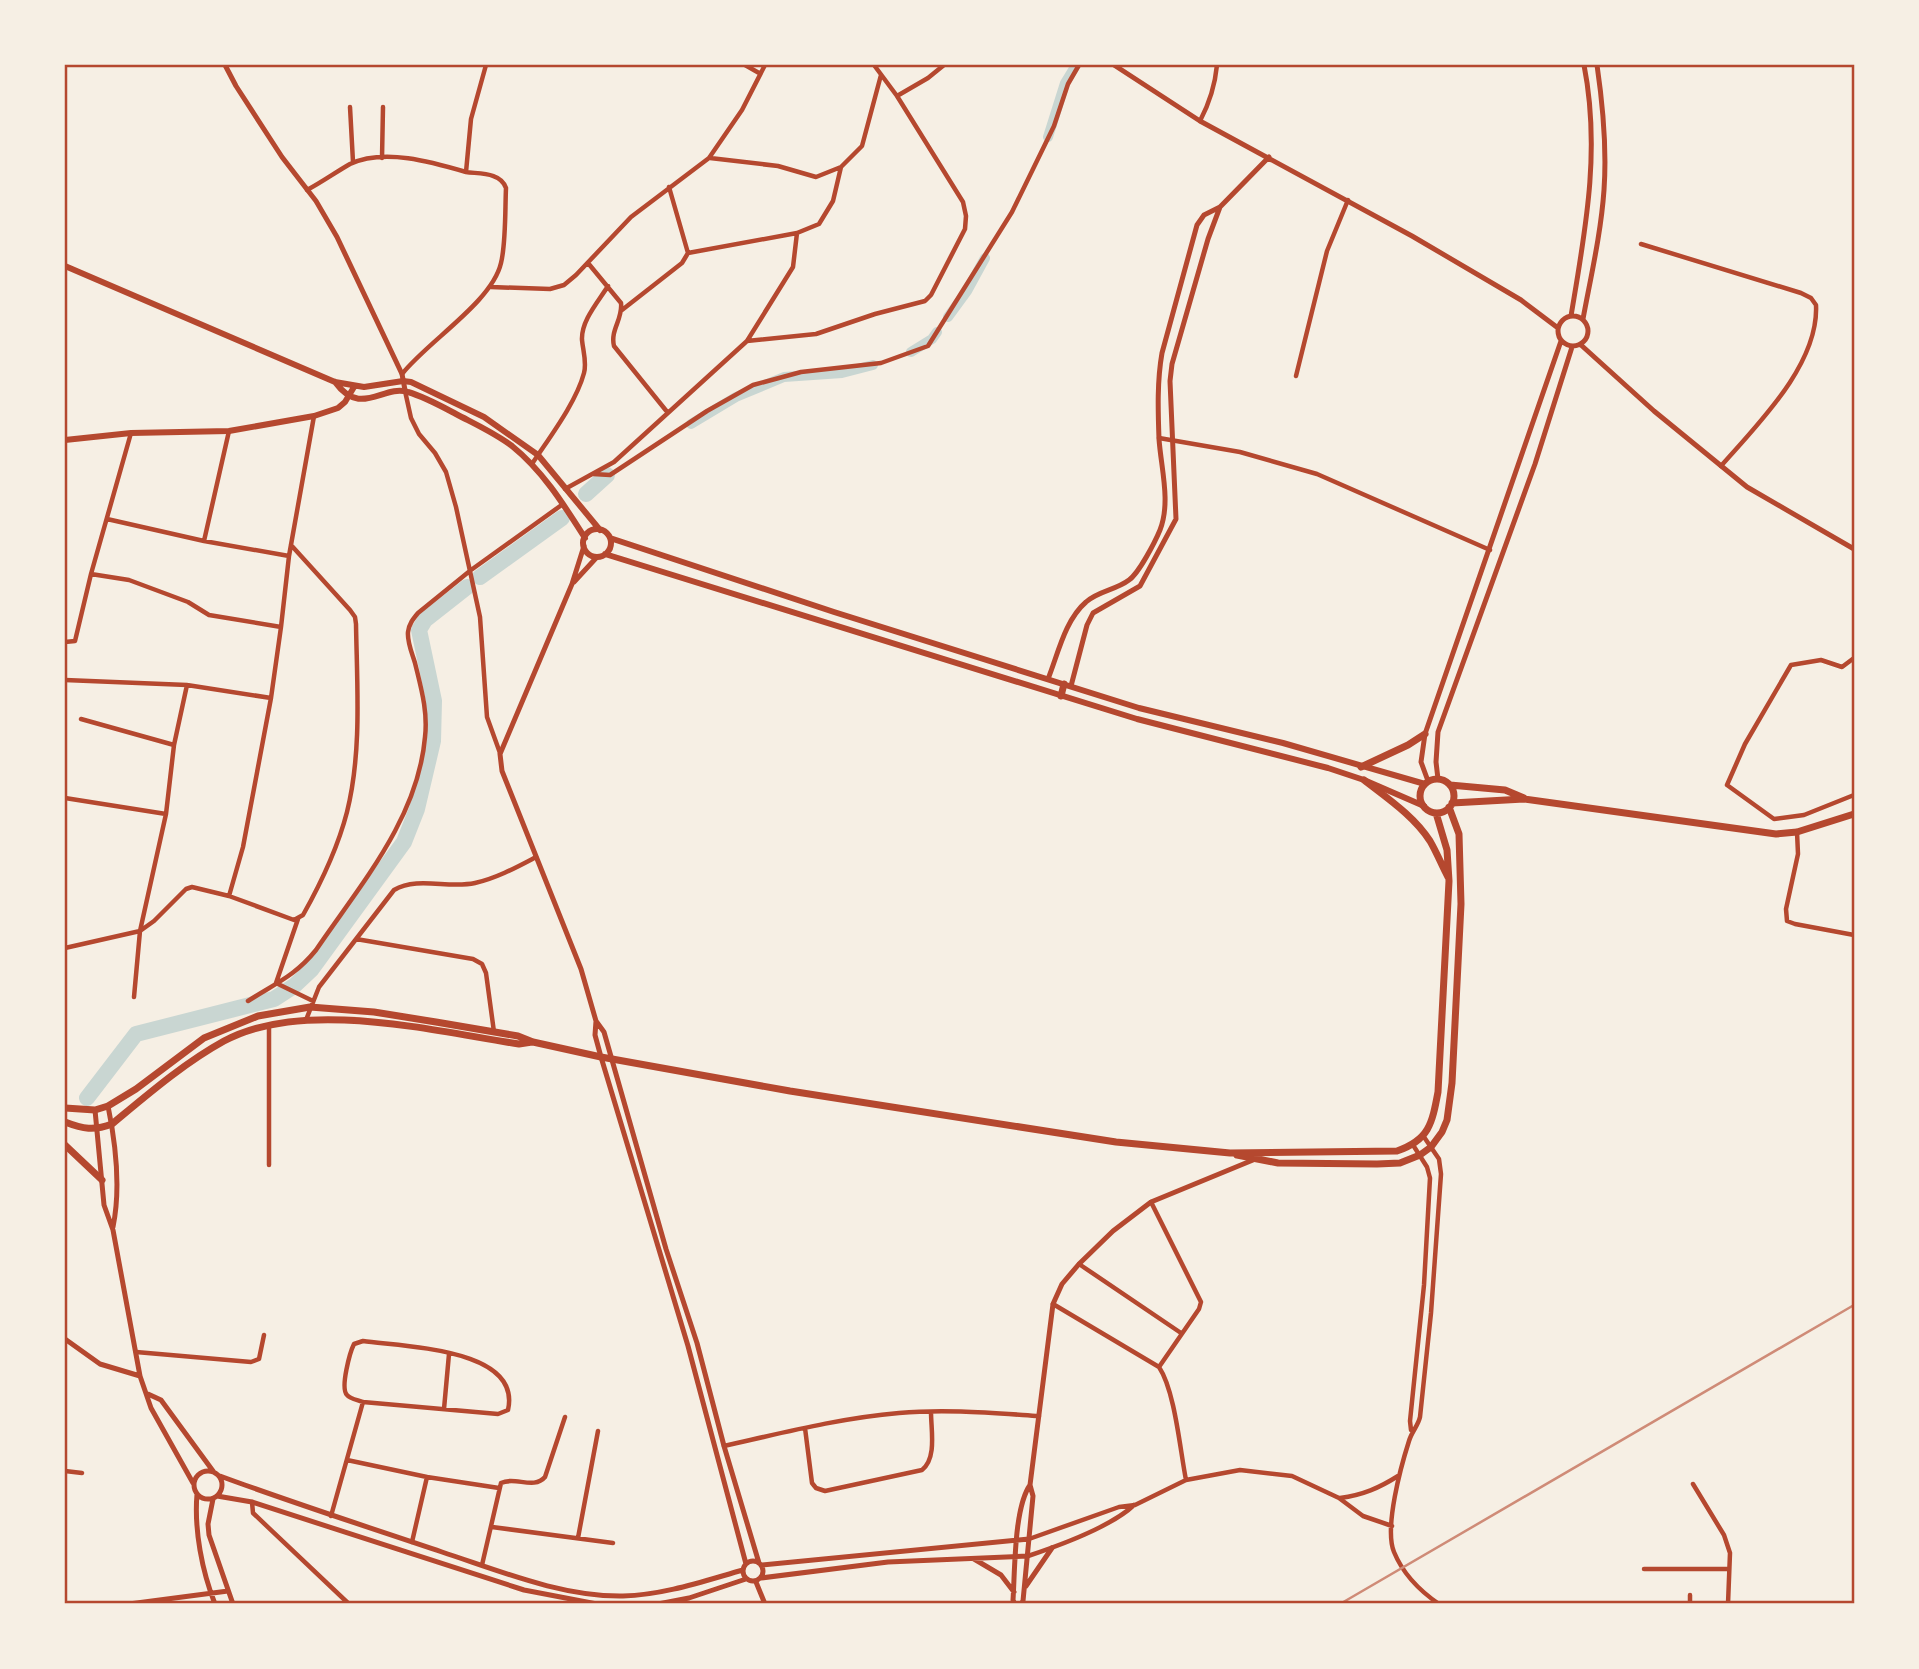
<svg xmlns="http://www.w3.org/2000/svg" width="1919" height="1669" font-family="Karla,sans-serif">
	<rect width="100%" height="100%" fill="#f6efe4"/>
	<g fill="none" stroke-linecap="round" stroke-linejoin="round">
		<path stroke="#c9d6d2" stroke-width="10" d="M1048,137L1065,83L1076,65
			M948,317L967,291L985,258
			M911,352L932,339L937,332
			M691,424L736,397L784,377L842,373L873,365"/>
		<path stroke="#c9d6d2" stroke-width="16" d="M586,494L607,475
			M480,577L562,518
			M87,1098L136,1034L274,999L294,986L311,970L404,842L417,809L433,741L434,701L419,630L425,620L467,587"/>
		<path stroke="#b5482f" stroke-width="4.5" d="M745,65L759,73
			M897,96L928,78L944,65
			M350,107L353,162
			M1200,121C1210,102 1215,86 1217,65
			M382,158L383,107
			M710,158L778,166L816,177L841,167L862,146L881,75
			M307,190C322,182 336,172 350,164C384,148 432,162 466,172
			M797,233L819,224L833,201L841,167
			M1641,244L1801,293L1811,298L1816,305C1819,364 1758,424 1721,466
			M588,263L621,303C623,319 610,330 614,346L668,413
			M491,287L550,289L564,285L576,275L631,217L709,158L742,110L765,65
			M622,310L682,263L688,253L669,187
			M747,341L816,334L875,314L925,301L931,295L965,229L966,216L963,202L897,96L874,65
			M402,374C428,341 492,302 501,263C506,243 505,209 506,188C501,172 479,174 466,172L471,119L486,65
			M1296,376L1327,251L1348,200
			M405,391L411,418L419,434L435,453L446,472L456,507L480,617L487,717L500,753
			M1159,438L1240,452L1317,474L1490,550
			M532,464C549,438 576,403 584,373C587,362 583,351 582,340C581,321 598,302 608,286
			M593,474L610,475L707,411L753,385L801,372L881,363L928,346L1012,212L1054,126L1068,84L1079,65
			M565,489L614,462L747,341L793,267L797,233L688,253
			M107,519L204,541L289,556
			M204,541L229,431
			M281,627L289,556L314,416
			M65,642L75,641L91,574
			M1854,658L1842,667L1821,660L1791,665L1745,744L1727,785L1774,819L1804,815L1854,795
			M65,680L187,685L271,698L281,627L209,615L188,602L129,580L91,574L131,433
			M81,719L174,745
			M65,798L166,814
			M1797,832L1798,854L1786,909L1787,921L1795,924L1854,935
			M229,896L243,847L271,698
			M298,919L276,983L313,1001
			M356,939L473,959L482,964L486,973L494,1032
			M65,948L140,931L154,921L186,889L192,887L229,896L294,920L303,915C321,883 338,847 347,812C362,752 357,686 356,624L355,617L350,610L291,545
			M134,997L140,931L166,814L174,745L187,685
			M248,1001C276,983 295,976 316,950C360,885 418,819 425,737C428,711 421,688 415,663C412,653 407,642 408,632C409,624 413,619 418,613L471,570L563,504
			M306,1020L319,987L394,890C418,876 448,889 475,883C497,878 517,867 536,857
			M1424,1137L1439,1159L1441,1174L1431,1313L1420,1417C1418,1426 1412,1431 1409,1441C1401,1466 1384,1528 1394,1552C1403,1574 1420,1591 1439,1604
			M269,1165V1026
			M1151,1202L1201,1302L1199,1309L1159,1367
			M1079,1264L1181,1333
			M1053,1304L1159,1367C1175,1391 1180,1450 1186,1480
			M363,1341C404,1347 522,1348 508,1410L498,1414L363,1402C358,1400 350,1399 347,1395C340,1388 350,1352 354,1344Z
			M136,1352L251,1362L259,1359L264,1335
			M444,1409L449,1354
			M805,1428L812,1483L816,1488L825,1491L922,1470C937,1458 931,1430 931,1412
			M1411,1430L1410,1421L1424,1285L1430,1178L1427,1167L1413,1145
			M724,1446C782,1433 840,1418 899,1413C946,1409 992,1413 1039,1416
			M347,1460L427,1477L499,1488
			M65,1471L82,1473
			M1693,1484L1724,1535L1730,1553L1728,1604
			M1340,1498C1363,1495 1379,1488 1398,1476
			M252,1502L253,1513L349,1604
			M331,1516L363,1402
			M492,1527L613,1543
			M578,1538L598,1431
			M1029,1539L1119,1507L1135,1505L1186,1480L1240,1470L1292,1476L1339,1498L1363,1516L1392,1526
			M412,1542L427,1477
			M1028,1556C1058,1546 1111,1527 1134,1505
			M482,1565L501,1483C515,1476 534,1490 545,1477L565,1417
			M1644,1569H1729
			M1690,1604V1595"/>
		<path stroke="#b5482f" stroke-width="5" d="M225,65L236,86L282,157L316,201L337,237L402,374L405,390
			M1114,65L1200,121L1412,236L1521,300L1558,328
			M1558 331a15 15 0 1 1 30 0a15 15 0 1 1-30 0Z
			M1571,316C1585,232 1601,151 1584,65
			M1583,319C1591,276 1601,233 1604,190C1607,148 1603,106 1597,65
			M1581,345L1654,411L1747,487L1854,549
			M584,546L572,584L500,754L502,771L581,969L596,1021L604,1032L666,1249L697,1343L724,1446L759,1563
			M574,582L597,557
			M1048,679C1058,654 1065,620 1086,602C1098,591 1116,590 1129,580C1139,573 1155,542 1160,530C1171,502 1161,468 1159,439C1158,411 1157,381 1162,353L1197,225L1204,215L1220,207L1269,157
			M1071,686L1087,625L1093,613L1140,586L1176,519L1170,381L1172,364L1208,239L1220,207
			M1438,779L1436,762L1438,732L1535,464L1572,347
			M1428,781L1421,762L1425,734L1561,341
			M596,1021L595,1035L601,1057L688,1346L746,1564
			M108,1106C116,1145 121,1188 113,1227
			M95,1110L104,1205L113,1230L140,1376L151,1408L193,1483
			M65,1339L100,1364L140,1376
			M148,1394L161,1400L213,1471
			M194 1485a14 14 0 1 1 28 0a14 14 0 1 1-28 0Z
			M220,1476C293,1503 368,1527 442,1552C500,1571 562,1597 623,1596C664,1595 704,1581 743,1570
			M197,1494C194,1530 202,1571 215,1604
			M217,1496L252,1502L524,1590L597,1604
			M213,1499L208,1524L209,1535L233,1604
			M974,1559L1001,1575L1014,1592
			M743 1571a10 10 0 1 1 20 0a10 10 0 1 1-20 0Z
			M762,1565L1029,1539
			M761,1578L888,1562L1028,1556
			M756,1582L765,1604
			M1026,1586L1052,1548
			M129,1604L228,1591
			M658,1604L689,1598L746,1579
			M1015,1604L1013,1600C1015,1570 1014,1508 1030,1485
			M1021,1604L1023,1601L1033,1496L1030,1485L1053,1304L1062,1284L1079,1264L1113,1231L1151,1202L1253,1160"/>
		<path stroke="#b5482f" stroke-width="6" d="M65,266L335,382L364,387L403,381L411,382L484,417L538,455L600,530
			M335,382C361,418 383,384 408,392C425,397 441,406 456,414C475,424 495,433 512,446C543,471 564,505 585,538
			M65,440L131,433L229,431L314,416L338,408L345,402L354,387
			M583 543a14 14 0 1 1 28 0a14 14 0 1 1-28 0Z
			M610,538L834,612L1139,708L1283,743L1425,784
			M605,554L1137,719L1328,768L1364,780L1424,806"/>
		<path stroke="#b5482f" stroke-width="7" d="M1061,696L1064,684
			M1361,767L1408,745L1425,734
			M1420 796a17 17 0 1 1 34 0a17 17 0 1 1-34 0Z
			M1364,780C1387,798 1414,816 1430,841C1437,853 1442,866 1448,877
			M1450,785L1505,790L1524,798
			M1452,803L1524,799L1776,834L1797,832L1854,814
			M65,1108L95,1110L108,1106L136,1089L204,1038L258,1016L310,1007L374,1012L436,1022L518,1036L533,1042L601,1057L790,1091L1116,1142L1230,1153L1397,1151C1429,1140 1432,1124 1438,1092L1449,881L1447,850L1436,813
			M65,1122C83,1129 94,1131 112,1124C147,1095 184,1063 224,1041C303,998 433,1031 519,1044L532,1042
			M65,1145L102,1180
			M1237,1155L1278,1163L1377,1164L1400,1163L1420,1155L1431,1147L1442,1132L1447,1120L1452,1083L1461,904L1459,834L1449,807"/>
		<path stroke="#cf8b77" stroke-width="2.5" d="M1340,1604L1854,1305"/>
	</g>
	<rect width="1919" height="1669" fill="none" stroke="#f6efe4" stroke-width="133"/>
	<rect x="66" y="66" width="1787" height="1536" fill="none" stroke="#b5482f" stroke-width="2.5"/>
</svg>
